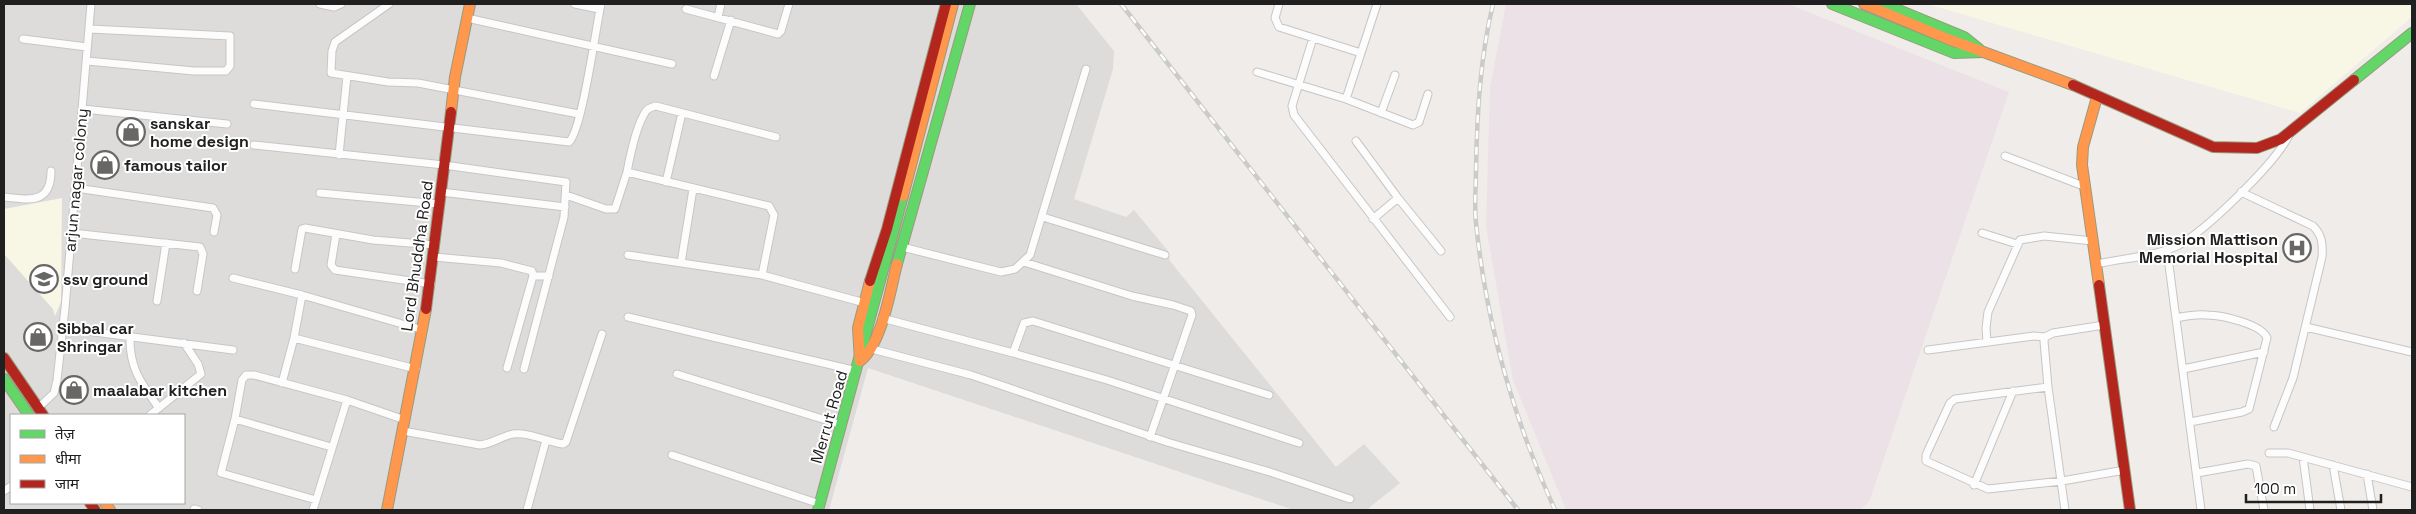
<svg xmlns="http://www.w3.org/2000/svg" width="2416" height="514" font-family="'Space Grotesk','Noto Sans Devanagari',sans-serif">
	<rect width="100%" height="100%" fill="#efece9"/>
	<path fill="#dedcda" fill-rule="evenodd" d="M4,4H1076L1114,51L1113,69L1074,199L1126,217L1134,210L1168,251L1170,261L1336,467L1364,444L1400,483L1370,507L1368,510H1294L868,368L829,510H4ZM11,415H184V503H11Z"/>
	<path fill="#ede1e8" d="M1506,4H1788L2009,92L1869,502L1860,510H1566L1513,380L1486,227L1490,88Z"/>
	<path fill="#f8f6e5" d="M1927,4H2412V17L2300,113Z
		M62,198L61,302L55,316L53,309L4,254V209Z"/>
	<g fill="none" stroke-linecap="round" stroke-linejoin="round">
		<defs>
			<path id="street" d="M320,4L334,7L341,4
				M389,4L335,42L332,51L331,73L388,82L418,83L579,114
				M575,4L599,9
				M686,9L778,34L781,31L789,4
				M718,17L721,4
				M467,18L672,64
				M1313,38L1292,106L1294,115L1450,317
				M23,39L87,47
				M1361,53L1377,4
				M87,61L194,71H226L230,66V36L90,29
				M1257,72L1346,99L1361,53L1279,27L1275,18L1279,4
				M714,76L731,20
				M1346,99L1413,125L1419,122L1428,94
				M254,104L569,142C582,131 596,27 601,4
				M83,109L227,124
				M1381,113L1395,75
				M1356,141L1398,198
				M254,145L444,165L566,182L564,217L524,369
				M339,155L347,76
				M2005,156L2086,187
				M666,182L682,113
				M76,188L213,208L217,215L214,232
				M441,192L565,207
				M2241,192L2313,226C2322,235 2323,244 2322,257L2293,378L2274,427
				M320,193L439,204
				M566,195L606,209H615L627,172
				M4,197C30,200 51,204 51,171
				M1043,217L1165,255
				M1373,219L1398,198L1441,251
				M72,233L200,247L203,254L197,291
				M1982,233L2017,244
				M336,234L331,265L335,270L431,284
				M902,247L1001,272L1015,269L1030,255L1086,69
				M2167,250L2201,510
				M628,255L762,275L865,303
				M434,257L501,263L532,271L533,276L507,368
				M1024,262L1132,296L1173,305L1191,311L1192,315L1150,437
				M681,263L693,189
				M2097,264C2123,258 2155,257 2179,245C2206,230 2276,163 2289,135
				M295,269L302,229L305,228L373,240L435,245
				M762,275L774,215L769,206L627,172C630,156 637,124 646,111C648,108 652,107 656,106L776,137
				M533,276H549
				M233,278L302,295L294,338L282,383
				M302,295L423,330
				M157,301L166,243
				M628,317L857,371
				M882,318L1013,353
				M2176,318C2186,316 2197,314 2207,315C2221,315 2262,324 2267,338L2249,409L2242,412L2190,422
				M2306,327L2412,352
				M63,328L233,350
				M130,336C129,368 141,383 159,408
				M294,338L416,369
				M1987,342L1986,328L1988,312L2020,240L2044,236L2093,241
				M872,349L971,375L1167,442L1273,473L1350,499
				M1928,350L2034,336L2045,337
				M2183,369L2264,352
				M677,374L842,425
				M2048,387L1955,399L1950,403L1926,455V461L1988,489L2062,481L2125,470
				M1269,395L1033,321L1024,323L1013,353L1107,380L1299,443
				M38,408L54,393L57,380L65,308L91,4
				M150,415L201,374L198,364L184,343
				M235,419L331,447
				M403,431L480,445C491,444 499,438 509,435C526,430 547,442 563,444L566,442L602,334
				M2269,453H2288L2412,487
				M672,455L820,504
				M2303,457L2310,510
				M2333,465L2341,510
				M2197,473L2248,464L2256,466L2264,510
				M2367,474L2373,510
				M1974,485L2013,391
				M4,491L11,486
				M316,500L221,473L235,419L242,380L246,375H254L347,400L405,420
				M194,509L198,510
				M313,510L347,400
				M527,510L546,440
				M2065,510L2048,387L2044,341L2045,337L2053,333L2104,325"/>
			<path id="fast" d="M1832,4L1954,53L1983,52
				M1884,4L1964,37L1979,49
				M2354,80L2412,33
				M897,264L970,4
				M4,379L29,415
				M818,510L903,196"/>
			<path id="slow" d="M1864,4L1948,39L2073,85
				M2097,97L2083,147L2082,165L2099,285
				M451,112L455,77L470,4
				M903,196L953,4
				M870,281L858,328L860,361C882,344 890,291 897,264
				M105,503L110,510
				M387,510L426,309"/>
			<path id="jam" d="M2073,85L2213,147L2257,148L2281,139L2354,80
				M870,281L887,229L946,4
				M2099,285L2130,510
				M426,309L451,112
				M4,358L43,415
				M90,503L95,510"/>
		</defs>
		<use href="#street" stroke="#c7c6c5" stroke-width="9"/>
		<use href="#fast" stroke="#999a7f" stroke-width="12"/>
		<use href="#slow" stroke="#999a7f" stroke-width="12"/>
		<use href="#jam" stroke="#999a7f" stroke-width="12"/>
		<use href="#street" stroke="#fdfcfc" stroke-width="7"/>
		<use href="#fast" stroke="#63d668" stroke-width="10"/>
		<use href="#slow" stroke="#ff974d" stroke-width="10"/>
		<use href="#jam" stroke="#b3261e" stroke-width="10"/>
		<defs>
			<path id="rail" d="M1121,4L1518,510
				M1493,4C1480,58 1477,114 1476,169C1476,187 1474,205 1476,223C1486,322 1514,420 1555,510"/>
		</defs>
		<use href="#rail" stroke="#cbcbca" stroke-width="4.5"/>
		<use href="#rail" stroke="#fff" stroke-width="2.5" stroke-dasharray="8" stroke-linecap="butt"/>
	</g>
	<defs>
		<symbol id="shop-ring" viewBox="-11 -11 22 22"><circle r="9.5" fill="#fff" stroke="#686766" stroke-width="1.5"/><path d="M-5-2.5h2.3a2.7 3.5 0 0 1 5.4 0H5L5.5 6h-11ZM-1.5-2.5h3a1.5 2.3 0 0 0-3 0Z" fill="#686766"/></symbol>
		<symbol id="hospital-ring" viewBox="-11 -11 22 22"><circle r="9.5" fill="#fff" stroke="#686766" stroke-width="1.5"/><path d="M-5-5h3v3.5h4V-5h3V5h-3V1.5h-4V5h-3Z" fill="#686766"/></symbol>
		<symbol id="university-ring" viewBox="-11 -11 22 22"><circle r="9.5" fill="#fff" stroke="#686766" stroke-width="1.5"/><path d="M0-5L7-2L0 1L-7-2ZM-4 1L0 2.5L4 1V4Q0 6-4 4Z" fill="#686766"/></symbol>
	</defs>
	<g fill-rule="evenodd">
		<use href="#shop-ring" x="115" y="116" width="32" height="32"/>
		<use href="#shop-ring" x="89" y="149" width="32" height="32"/>
		<use href="#hospital-ring" x="2281" y="232" width="32" height="32"/>
		<use href="#university-ring" x="28" y="263" width="32" height="32"/>
		<use href="#shop-ring" x="22" y="321" width="32" height="32"/>
		<use href="#shop-ring" x="58" y="374" width="32" height="32"/>
	</g>
	<g text-anchor="middle" dominant-baseline="central" stroke-width="4" stroke-linejoin="round" paint-order="stroke">
		<g font-size="16" font-weight="bold" fill="#202020" stroke="#fff" text-anchor="start">
			<text x="150" y="123">sanskar<tspan x="150" dy="18">home design</tspan></text>
			<text x="124" y="165">famous tailor</text>
			<text x="2278" y="239" text-anchor="end">Mission Mattison<tspan x="2278" dy="18">Memorial Hospital</tspan></text>
			<text x="63" y="279">ssv ground</text>
			<text x="57" y="328">Sibbal car<tspan x="57" dy="18">Shringar</tspan></text>
			<text x="93" y="390">maalabar kitchen</text>
		</g>
		<g font-size="16" fill="#202020" stroke="#fff">
			<text transform="translate(76 180) rotate(-85)">arjun nagar colony</text>
			<text transform="translate(417 256) rotate(-82)">Lord Bhuddha Road</text>
			<text transform="translate(829 417) rotate(-74)">Merrut Road</text>
		</g>
	</g>
	<rect width="2416" height="514" fill="none" stroke="#202020" stroke-width="10"/>
	<rect x="10" y="414" width="175" height="90" fill="#ffffff" stroke="#a6a6a6"/>
	<rect x="20" y="430" width="25" height="8" fill="#63d668" stroke="#a6a6a6"/>
	<text x="55" y="439" font-size="15" fill="#202020">तेज़</text>
	<rect x="20" y="455" width="25" height="8" fill="#ff974d" stroke="#a6a6a6"/>
	<text x="55" y="464" font-size="15" fill="#202020">धीमा</text>
	<rect x="20" y="480" width="25" height="8" fill="#b3261e" stroke="#a6a6a6"/>
	<text x="55" y="489" font-size="15" fill="#202020">जाम</text>
	<path d="M2246 494v8h135v-8" fill="none" stroke="#202020" stroke-width="2.5"/>
	<text x="2254" y="494" font-size="15" fill="#202020" stroke="#ffffff" stroke-width="4" paint-order="stroke">100 m</text>
</svg>
